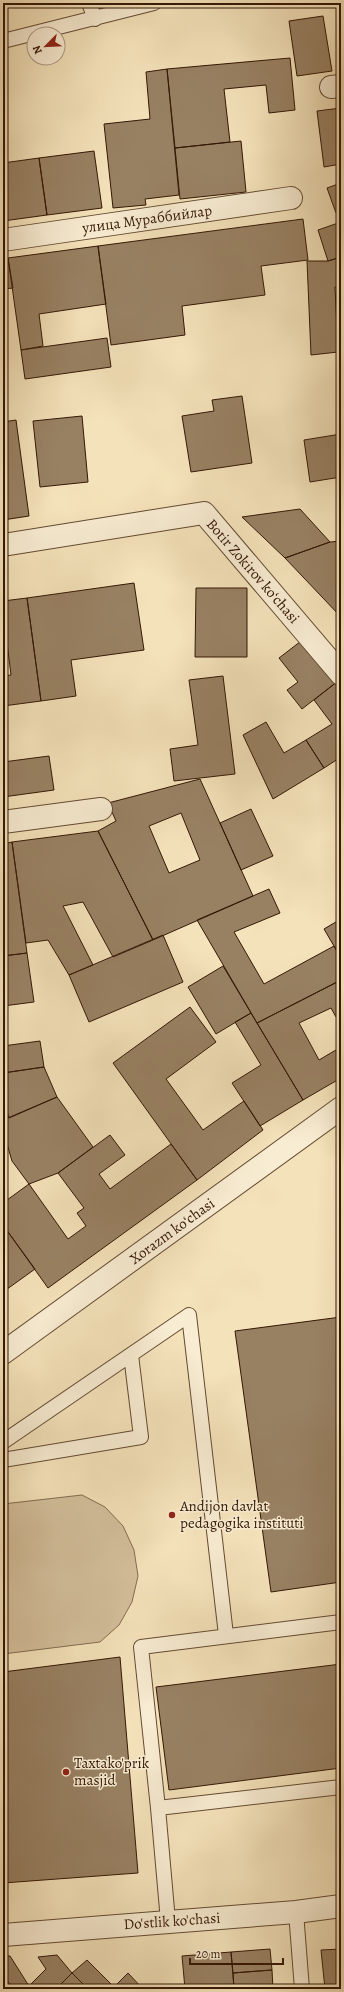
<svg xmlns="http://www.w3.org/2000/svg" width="344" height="1992" font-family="Alegreya,serif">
	<rect width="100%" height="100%" fill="#f4e2ba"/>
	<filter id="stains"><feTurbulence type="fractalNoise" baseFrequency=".005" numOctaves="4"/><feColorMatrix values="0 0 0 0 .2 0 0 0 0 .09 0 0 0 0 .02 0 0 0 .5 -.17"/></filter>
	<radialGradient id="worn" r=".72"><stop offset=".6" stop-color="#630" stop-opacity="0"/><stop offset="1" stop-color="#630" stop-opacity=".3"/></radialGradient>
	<path fill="#d3bf9b" stroke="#846b50" d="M82,1495L105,1507L123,1526L134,1550L138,1576L132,1602L119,1625L100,1642L3,1654V1504Z"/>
	<path fill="#988163" stroke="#341705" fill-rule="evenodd" d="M323,16L332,71L297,76L289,21Z
		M290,58L295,110L269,113L266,85L224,89L230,142L175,148L167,69Z
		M167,69L179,195L145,199L146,205L113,208L104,124L150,119L146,72Z
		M341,108V164L324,167L317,111Z
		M241,141L246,192L180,199L175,148Z
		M94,151L102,208L47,215L39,158Z
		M39,158L47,215L3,221V163Z
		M341,183V211L336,213L327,188Z
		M303,219L308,260L261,266L265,295L182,306L185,335L111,345L98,246Z
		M341,222V257L328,261L318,230Z
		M98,246L106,304L39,314L43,346L21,350L8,258Z
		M341,257V285L335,287L338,352L311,355L307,261H328Z
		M8,258L13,288L3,289V259Z
		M107,338L111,367L25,379L21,350Z
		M242,396L252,463L191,472L182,416L214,411L212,400Z
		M82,416L88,482L40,487L33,421Z
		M16,420L29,516L3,520V422Z
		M341,434V477L310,482L304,440Z
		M300,509L330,542L285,558L242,517Z
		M341,541V617L285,558L330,542Z
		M134,583L144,650L71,660L76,696L41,701L27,598Z
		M196,588H247V657H195Z
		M27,598L41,701L3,706V676L11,675L7,643L3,644V601Z
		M305,638L338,681L302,709L287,690L298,682L279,658Z
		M223,676L235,774L174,781L170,749L198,745L189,680Z
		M338,681L341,685V757L324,768L306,740L332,724L314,700Z
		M266,722L284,753L306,740L324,768L273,799L243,735Z
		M49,756L54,790L3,797V762Z
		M200,779L253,896L153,940L98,831L116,821L108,803ZM181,813L200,860L169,873L149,826Z
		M251,809L273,856L241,870L220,823Z
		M98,831L153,940L113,957L83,902L63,906L93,965L69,975L48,940L26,943L12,842Z
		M12,842L27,953L3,956V844Z
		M269,889L280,913L234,932L264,984L334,946L341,958V980L257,1023L197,920Z
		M341,919V958L324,929Z
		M163,935L183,982L89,1022L69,975Z
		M27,953L34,1002L3,1006V956Z
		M223,966L251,1013L216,1034L188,987Z
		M341,980V1014L336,1017L331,1008L299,1023L319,1060L341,1047V1078L303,1100L257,1023Z
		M190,1007L216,1042L166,1079L203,1130L244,1101L263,1130L197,1180L113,1063Z
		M251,1013L303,1100L260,1126L232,1083L261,1065L235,1022Z
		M40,1041L44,1067L3,1073V1046Z
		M44,1067L57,1097L9,1118L3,1097V1073Z
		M57,1097L93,1147L58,1173L29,1184L12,1161L3,1130V1120Z
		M110,1135L125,1155L99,1174L110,1189L171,1144L197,1180L48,1288L3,1225V1203L29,1184L68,1239L86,1226L77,1213L84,1208L58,1173Z
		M3,1145L7,1176L3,1177Z
		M3,1225L35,1269L3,1292Z
		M341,1317V1582L271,1592L235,1331Z
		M120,1657L138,1873L3,1883V1672Z
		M341,1664V1768L169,1790L156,1687Z
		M270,1949L272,1970L233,1973L231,1952Z
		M341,1949V1989H325L321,1950Z
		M231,1952L234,1988L185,1989L182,1956Z
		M57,1955L72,1973L56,1989H13L3,1974V1956H10L29,1986L46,1969L38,1957Z
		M87,1960L114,1987L128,1973L143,1989H88L72,1973Z
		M272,1970L273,1989H234L233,1973Z
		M72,1973L88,1989H56Z"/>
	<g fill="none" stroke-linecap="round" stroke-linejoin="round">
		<defs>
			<path id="lane" d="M89,3L95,19
				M3,41L154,3
				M3,1442L189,1315L226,1635
				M3,1460L141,1437L131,1355
				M158,1808L341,1787
				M296,1912L302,1989
				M168,1921L158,1808L141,1647L341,1622"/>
			<path id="street" d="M331,87L341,86
				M3,240L291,198
				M3,545L204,513L341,674
				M3,822L101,809
				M3,1353L341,1108
				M3,1935L296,1912L341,1906"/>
		</defs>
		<use href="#lane" stroke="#644a32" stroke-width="16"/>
		<use href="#street" stroke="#644a32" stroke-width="24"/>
		<use href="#lane" stroke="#f8ecd2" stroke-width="14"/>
		<use href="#street" stroke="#f8ecd2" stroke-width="22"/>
	</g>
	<g fill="#8f2418" stroke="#f8ecd2" stroke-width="1.5">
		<circle cx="172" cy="1515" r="4"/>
		<circle cx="66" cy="1772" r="4"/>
	</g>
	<g text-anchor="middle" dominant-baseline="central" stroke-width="3" stroke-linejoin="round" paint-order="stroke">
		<g font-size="15" fill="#341705" stroke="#f8ecd2">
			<text transform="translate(147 219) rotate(-8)">улица Мураббийлар</text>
			<text transform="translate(253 571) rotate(49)">Botir Zokirov koʻchasi</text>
			<text transform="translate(172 1231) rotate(-36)">Xorazm koʻchasi</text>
			<text transform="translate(172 1921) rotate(-4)">Do'stlik ko'chasi</text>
		</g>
		<g font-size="15" fill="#341705" stroke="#f8ecd2" text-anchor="start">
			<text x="180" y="1506">Andijon davlat<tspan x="180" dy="17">pedagogika instituti</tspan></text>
			<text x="74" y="1763">Taxtako'prik<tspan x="74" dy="17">masjid</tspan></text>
		</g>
	</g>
	<rect width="344" height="1992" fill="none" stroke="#f4e2ba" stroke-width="16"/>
	<rect x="4" y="4" width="336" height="1984" fill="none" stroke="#341705" stroke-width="2"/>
	<rect x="8" y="8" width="328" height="1976" fill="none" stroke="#341705"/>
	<g transform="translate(46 46) rotate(246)"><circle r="19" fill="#f8ecd2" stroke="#aa9780"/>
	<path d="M0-3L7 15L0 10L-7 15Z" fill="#8f2418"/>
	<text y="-6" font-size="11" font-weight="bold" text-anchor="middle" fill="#341705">N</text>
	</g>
	<path d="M190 1958v6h93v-6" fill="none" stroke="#341705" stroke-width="2"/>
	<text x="196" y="1958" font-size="12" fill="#341705" stroke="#f8ecd2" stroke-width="3" paint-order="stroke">20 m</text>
	<rect width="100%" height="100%" filter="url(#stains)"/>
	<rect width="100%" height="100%" fill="url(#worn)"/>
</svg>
